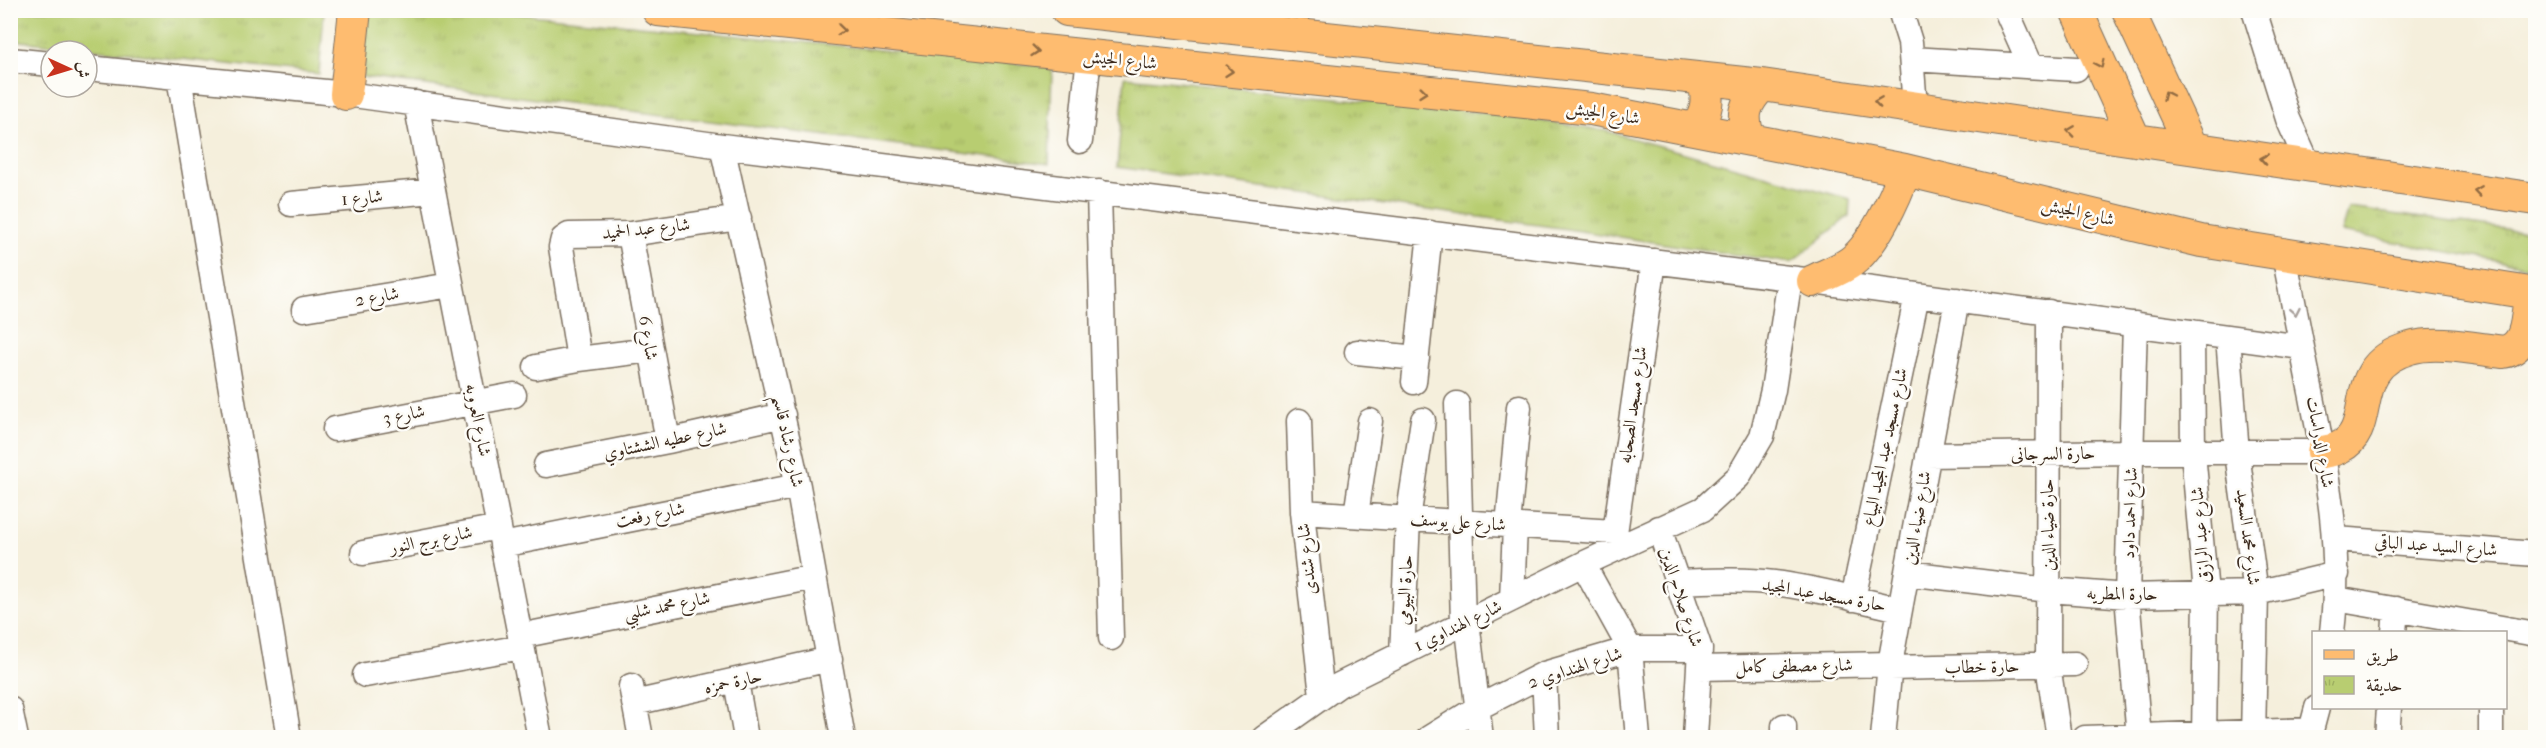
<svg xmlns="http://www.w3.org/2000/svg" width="2546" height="748" font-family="'IM FELL French Canon',Amiri,serif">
	<defs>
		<pattern id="park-tufts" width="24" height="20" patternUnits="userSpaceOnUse" patternTransform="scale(1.5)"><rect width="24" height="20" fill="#b8cd71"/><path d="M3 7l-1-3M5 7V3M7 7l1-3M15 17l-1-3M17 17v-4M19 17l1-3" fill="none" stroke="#9fb061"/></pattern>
	</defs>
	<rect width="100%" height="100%" fill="#fdfcf7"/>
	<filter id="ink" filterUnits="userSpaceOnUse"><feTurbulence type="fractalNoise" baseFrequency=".0167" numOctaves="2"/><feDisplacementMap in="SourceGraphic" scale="12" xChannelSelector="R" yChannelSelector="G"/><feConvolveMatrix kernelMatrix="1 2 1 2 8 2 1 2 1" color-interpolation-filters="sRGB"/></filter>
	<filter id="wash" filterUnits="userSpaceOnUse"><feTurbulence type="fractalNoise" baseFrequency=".008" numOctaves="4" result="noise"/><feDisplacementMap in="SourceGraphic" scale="24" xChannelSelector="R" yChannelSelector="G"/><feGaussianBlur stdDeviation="1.35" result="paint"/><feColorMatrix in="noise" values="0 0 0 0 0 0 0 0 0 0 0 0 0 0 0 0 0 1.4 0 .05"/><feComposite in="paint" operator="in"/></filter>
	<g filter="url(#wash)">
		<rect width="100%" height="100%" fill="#f5efdc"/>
		<path fill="url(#park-tufts)" stroke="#7a7c48" stroke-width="1.5" d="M11,10L324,11L319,74L11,40Z
			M367,10L489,11L1052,67L1049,164L363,77Z
			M1125,77L1478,112L1602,130L1850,199L1849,216L1791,263L1560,228L1117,167Z
			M2348,208L2535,233V268L2341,232Z"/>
	</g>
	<g filter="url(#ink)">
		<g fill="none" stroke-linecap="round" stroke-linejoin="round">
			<defs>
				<path id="minor" d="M1900,10L1910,42L1915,107
					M2006,10L2031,66
					M2254,10L2288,119L2309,166
					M1912,59L2076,69
					M10,60L51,64
					M87,68L346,94L722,146L1813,281L2302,347
					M179,77L289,738
					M416,103L540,738
					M1080,141L1089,56
					M722,146L798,486L843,738
					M1099,192L1111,638
					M291,204L433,191
					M630,234L668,441
					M2284,254C2293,301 2302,349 2312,397C2328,479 2342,549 2332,632
					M304,309L451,285
					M2049,312L2048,665L2059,738
					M2135,324L2127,596L2139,738
					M2192,332L2193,453L2206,593L2204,738
					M2228,337L2237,453L2256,593L2253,738
					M1357,352L1417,358
					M579,359L561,247L563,239L569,235L630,234L739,218
					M536,367L579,359L650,350
					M1414,382L1430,233
					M1457,404L1463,623
					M1299,421L1302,512L1322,696
					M335,429L514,395
					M1928,455L2132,452H2323
					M546,465L668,441L783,415
					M1302,512L1614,532
					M1356,515L1370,421
					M1508,525L1519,407
					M1659,528L1700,649L1695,738
					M2336,539L2536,554
					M502,545L798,486
					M1613,547L1654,261
					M363,553L499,527
					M1583,564L1630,649L1638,738
					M1907,573L2049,590L2127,596L2256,593L2337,574
					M1677,582C1709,581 1742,579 1774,583C1816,588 1858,600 1900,609
					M1512,599L1515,526
					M1853,599L1917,295
					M2336,599L2536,634
					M1467,621L1481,738
					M2394,632L2396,609
					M520,636L814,577
					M1402,654L1408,519L1423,420
					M1699,668L1890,664
					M1890,668L2075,664
					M1544,674L1547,738
					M365,675L522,647
					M736,681L746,738
					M631,686L641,738
					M634,703L830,659
					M10,709L16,738
					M1784,726V738
					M1264,738L1339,685L1583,564L1703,509L1738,477L1762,436L1773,390L1790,278
					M1429,738L1479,707L1544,674L1630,649H1700
					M1883,738L1890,664L1957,300
					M2085,738L2311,730
					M2309,738L2317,708
					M2387,738L2389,708
					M2491,738V708"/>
				<path id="major" d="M658,10L1591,109L1905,170L2201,241L2536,294
					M1067,10L1762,85L2536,199
					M2076,10L2135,140
					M2128,10L2192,148
					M346,94L355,10
					M1695,129C1708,112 1709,98 1703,79
					M1750,140C1740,116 1744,104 1762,85
					M1813,281C1825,275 1840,270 1851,262C1874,245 1896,196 1905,170
					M2323,452C2328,451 2335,450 2340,447C2379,428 2343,367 2410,348C2436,340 2476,349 2503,352C2529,348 2527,315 2530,293"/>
			</defs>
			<use href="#minor" stroke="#7c6f60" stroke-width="27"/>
			<use href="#major" stroke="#7c6f60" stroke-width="34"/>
			<use href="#minor" stroke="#fff" stroke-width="24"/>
			<use href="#major" stroke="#febc70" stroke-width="32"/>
		</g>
		<defs><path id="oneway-chevron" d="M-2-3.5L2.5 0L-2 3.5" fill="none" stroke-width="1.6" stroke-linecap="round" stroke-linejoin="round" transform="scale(1.5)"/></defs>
		<g stroke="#936c43">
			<use href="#oneway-chevron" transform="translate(841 30) rotate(6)"/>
			<use href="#oneway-chevron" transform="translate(1035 51) rotate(6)"/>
			<use href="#oneway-chevron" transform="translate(2100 64) rotate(65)"/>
			<use href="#oneway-chevron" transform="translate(1229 71) rotate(6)"/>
			<use href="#oneway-chevron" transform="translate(1423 92) rotate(6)"/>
			<use href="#oneway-chevron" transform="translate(2167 95) rotate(-115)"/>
			<use href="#oneway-chevron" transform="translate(1878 102) rotate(-172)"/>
			<use href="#oneway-chevron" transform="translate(2071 131) rotate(-172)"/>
			<use href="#oneway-chevron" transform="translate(2264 159) rotate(-171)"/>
			<use href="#oneway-chevron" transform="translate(2478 191) rotate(-172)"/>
		</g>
		<use stroke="#a79f9a" href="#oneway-chevron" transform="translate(2295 311) rotate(79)"/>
	</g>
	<g text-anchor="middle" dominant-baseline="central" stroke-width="5" stroke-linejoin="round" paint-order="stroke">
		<g font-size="18" fill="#3b2a1e" stroke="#fdfcf7">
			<text transform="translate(1120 60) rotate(6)">شارع الجيش</text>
			<text transform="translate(1603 113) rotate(9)">شارع الجيش</text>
			<text transform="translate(362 198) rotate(-5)">شارع 1</text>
			<text transform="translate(2078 212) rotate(13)">شارع الجيش</text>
			<text transform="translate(646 229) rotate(-6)">شارع عبد الحميد</text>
			<text transform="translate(377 297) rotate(-10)">شارع 2</text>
			<text transform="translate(648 338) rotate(80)">شارع 6</text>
			<text transform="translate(1633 405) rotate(-82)">شارع مسجد الصحابه</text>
			<text transform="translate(404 415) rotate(-11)">شارع 3</text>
			<text transform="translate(478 420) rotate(79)">شارع العروبه</text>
			<text transform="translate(665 441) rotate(-12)">شارع عطيه الششتاوي</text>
			<text transform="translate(788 441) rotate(78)">شارع رشاد قاسم</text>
			<text transform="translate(2320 442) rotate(80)">شارع الدراسات</text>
			<text transform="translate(1885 447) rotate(-78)">شارع مسجد عبد المجيد البياع</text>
			<text transform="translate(2053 454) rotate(-1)">حارة السرجانى</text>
			<text transform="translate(2130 513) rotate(-88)">شارع احمد داود</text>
			<text transform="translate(650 515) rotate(-11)">شارع رفعت</text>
			<text transform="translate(1917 518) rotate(-80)">شارع ضياء الدين</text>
			<text transform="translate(1458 522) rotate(4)">شارع على يوسف</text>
			<text transform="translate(2048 525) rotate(-91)">حارة ضياء الدين</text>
			<text transform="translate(2201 535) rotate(-95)">شارع عبد الرازق</text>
			<text transform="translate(2248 537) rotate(83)">شارع محمد السعيد</text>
			<text transform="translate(431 540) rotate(-11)">شارع برج النور</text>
			<text transform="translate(2436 546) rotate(4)">شارع السيد عبد الباقي</text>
			<text transform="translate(1307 559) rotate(-96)">شارع شندى</text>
			<text transform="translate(1405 590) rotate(-87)">حارة البيومي</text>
			<text transform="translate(2122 594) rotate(1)">حارة المطريه</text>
			<text transform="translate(1824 595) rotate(10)">حارة مسجد عبد المجيد</text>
			<text transform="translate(1681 597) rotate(72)">شارع صلاح الدين</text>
			<text transform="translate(667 606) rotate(-11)">شارع محمد شلبي</text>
			<text transform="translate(1458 626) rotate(-26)">شارع الهنداوي 1</text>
			<text transform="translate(1794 666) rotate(-1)">شارع مصطفى كامل</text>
			<text transform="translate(1982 667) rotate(-1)">حارة خطاب</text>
			<text transform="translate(1575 668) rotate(-18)">شارع الهنداوي 2</text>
			<text transform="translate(733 682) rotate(-12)">حارة حمزه</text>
		</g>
	</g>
	<rect width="2546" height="748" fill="none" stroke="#fdfcf7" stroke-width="36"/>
	<rect x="2312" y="631" width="195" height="78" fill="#fdfcf7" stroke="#afa8a0" stroke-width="1.5"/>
	<rect x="2324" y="650" width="30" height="9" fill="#febc70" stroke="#afa8a0" stroke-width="1.5"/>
	<text x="2366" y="661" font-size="18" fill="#3b2a1e">طريق</text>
	<rect x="2324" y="676" width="30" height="18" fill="url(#park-tufts)" stroke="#afa8a0" stroke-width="1.5"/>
	<text x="2366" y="691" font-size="18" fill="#3b2a1e">حديقة</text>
	<g transform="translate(69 69) rotate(94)"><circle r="28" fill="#fdfcf7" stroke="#afa8a0" stroke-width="1.5"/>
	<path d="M0-4.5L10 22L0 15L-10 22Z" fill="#c8321e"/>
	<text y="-9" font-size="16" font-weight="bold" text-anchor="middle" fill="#3b2a1e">ش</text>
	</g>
</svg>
